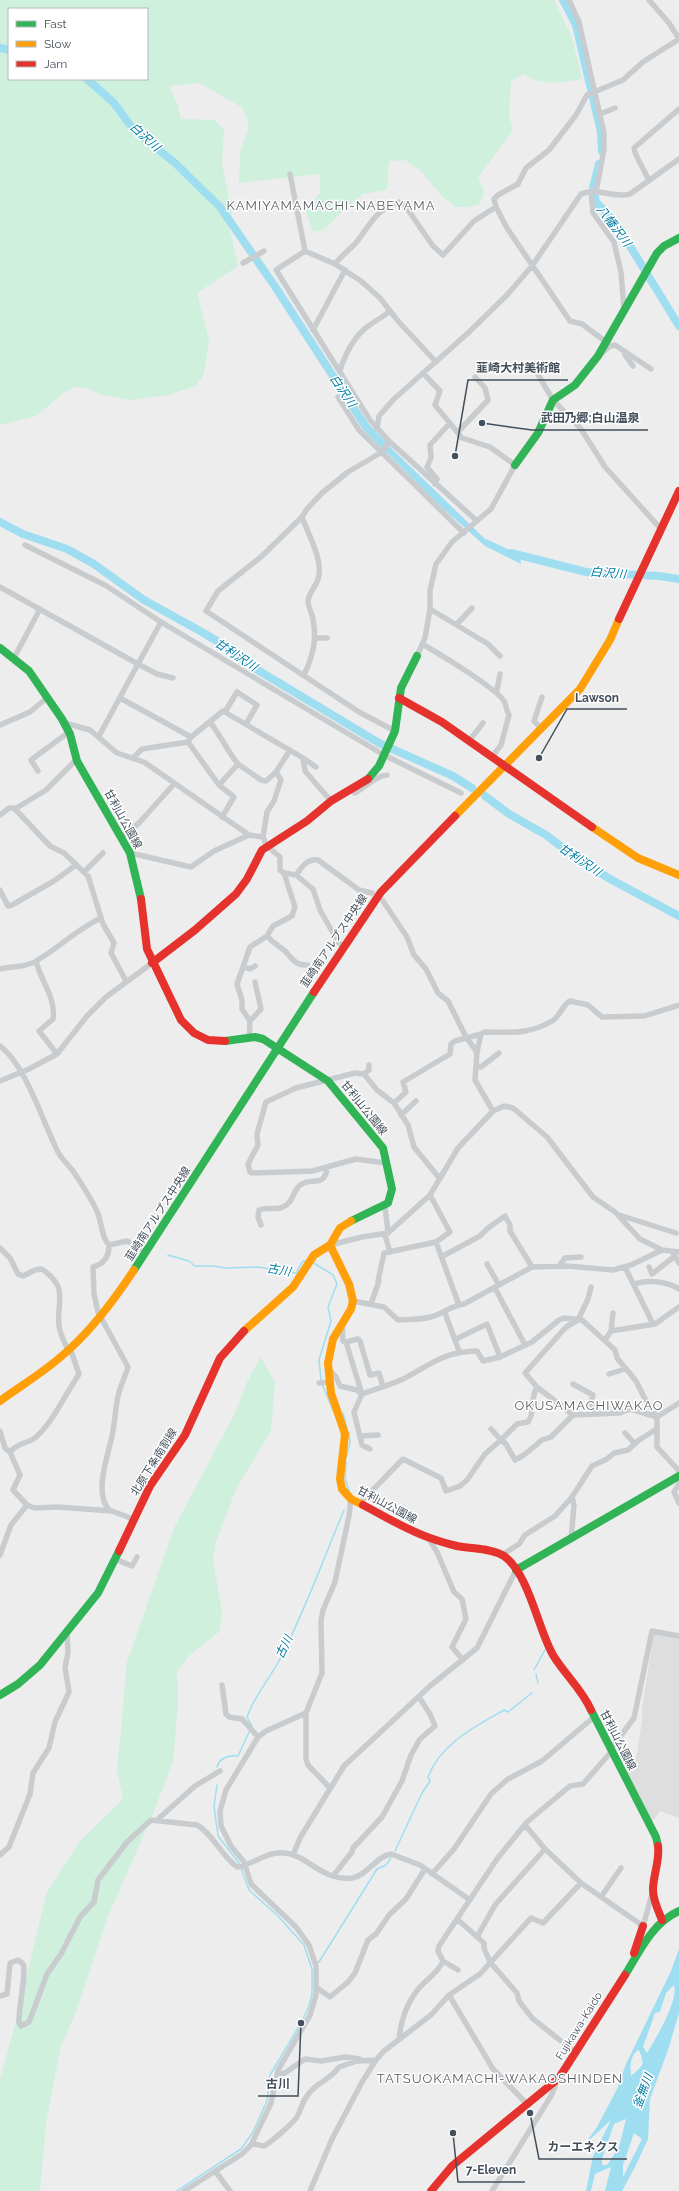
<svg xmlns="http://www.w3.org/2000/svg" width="679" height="2191" font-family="Raleway,'Noto Sans JP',sans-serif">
	<rect width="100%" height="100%" fill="#eeeded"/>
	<path fill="#dfdedf" d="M654,1632L679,1637V1818L660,1811L652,1822L627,1771L637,1754L642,1721V1708Z"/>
	<path fill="#cef0dc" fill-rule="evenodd" d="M0,0H554L572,37L582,79C561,83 541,86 523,74L511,81L509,114L513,130L478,178L484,191L480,204L469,207H455L440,194L423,173L405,160L389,161L387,190L362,194L323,230L313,232L306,211L320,193V174L239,183L240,153L249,126L243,108L199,83L170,86L178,106L181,119L215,120L224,130L222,164L232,212L230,230L238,266L197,293L209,340L204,374L196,386L168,395L130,400L100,394L86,388L75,387L65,392L36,416L0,425ZM9,9H147V79H9Z
		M261,1357L275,1383L271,1431L237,1487L216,1541L213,1560L222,1612L220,1631L190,1655L177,1671L178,1704L173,1762L154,1811L107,1919L76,2012L61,2046L46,2123L40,2191H0V2079L18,2014L46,1894L80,1841L123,1799L117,1772L127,1662L174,1528L236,1411L248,1380Z"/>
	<path fill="#9fdef1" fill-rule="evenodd" d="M382,439L484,538L520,555L521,564L485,546L437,503L378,444Z
		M679,1949V2013L668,2050L650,2099L648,2139L636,2165L622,2191H605L611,2167L595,2174L591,2191H586L593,2156L611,2120L585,2144L597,2127L617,2089L626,2064L671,1971ZM674,1985C679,2000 655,2040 647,2053L643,2047L655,2013L660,2012L666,1993ZM639,2050C645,2066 644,2064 631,2076C630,2067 630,2054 639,2050ZM626,2119L619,2147L607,2165H602V2159L614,2124ZM634,2133L642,2139L623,2177V2165Z"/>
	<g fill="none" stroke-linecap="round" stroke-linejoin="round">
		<path stroke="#9fdef1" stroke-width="1.5" d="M168,1255L189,1261L195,1266H213L226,1268L258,1267L296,1273L303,1261H307
			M312,1262L333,1275L337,1284L328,1307L331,1321L319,1360L321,1380
			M322,1384L333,1410
			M343,1413L347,1429
			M346,1458L350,1443L349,1432
			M346,1462L345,1478L349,1491
			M534,1670L546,1648
			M536,1674L538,1683
			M252,1726L247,1717C255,1694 269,1680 280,1659C305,1611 323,1560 344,1510
			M217,1767C220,1757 228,1755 238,1756L250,1730
			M395,1851L422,1793L430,1781L428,1777C440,1744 476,1726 504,1710L508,1712L532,1693
			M317,1962H319L377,1869L386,1865L391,1858
			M177,2191L241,2149L253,2132L267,2101L270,2075L301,2023L309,2006L312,1994V1969L304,1945L278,1916L249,1890L239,1863L218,1836L214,1806L217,1785"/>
		<path stroke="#9fdef1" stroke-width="8" d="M563,0L576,25L601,132L602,151
			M0,48L9,50
			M87,79L114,103L133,129L175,163L220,207L276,288L366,427L387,448
			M599,164L593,188L596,202L617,225L679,326
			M0,522L23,534L67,549L94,564L144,600L202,632L230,649L256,669L379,743L453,776L472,788
			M511,553L586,572L659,576L679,579
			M485,796L509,814L546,835L575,857L610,879L679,916"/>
		<path stroke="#c9ccce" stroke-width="5.5" d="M569,0L579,22L604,133V149L596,192
			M649,0L669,23L679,39
			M600,114L615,108
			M290,174L305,251
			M649,181C646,173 634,154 634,148L679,109
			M591,192L593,213L614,242L621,272L624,309
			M496,207L507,228L570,321L582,324L606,342
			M243,263L264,251
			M335,264C341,256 348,251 355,244C369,227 376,208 399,202L404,204L433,246L443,255L474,221L496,207L494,199L498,195L518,184L526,168L549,150L576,115L587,95L623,80L643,62L679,39
			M313,330L345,270
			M601,354L610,346L615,345L651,369
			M625,355L633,366
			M436,362L398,321L380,298L361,281L335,264L305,251L276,270L370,420L389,441L477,521
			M527,366L536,371L553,400L581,429L605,467L660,528
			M340,370C345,355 354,337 367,327C375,321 383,317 390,311
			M338,397L359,430L464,533
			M377,429L379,416L394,399L468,333L507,295L532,266L581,194C598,187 615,199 630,194L679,159
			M458,432L488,400L485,388L475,377
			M389,441L382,452L348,472L322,493L307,509L302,517L262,556L218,591L206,611L359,712L395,731
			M435,484L437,479L427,467L431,458L430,445L450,423
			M302,517C308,534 324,561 318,579C316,586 309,593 308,601C308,607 312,613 313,619C317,640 313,656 304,675
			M25,545L105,585L161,622L384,755L461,793
			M0,587L138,664L99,736
			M430,609L488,644L500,656
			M161,622L138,664L157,674L173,678
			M457,624L472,608
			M315,638H327
			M422,644C438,653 496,688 504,701C507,706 506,711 509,715L501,745L492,757
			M417,656L425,638L430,609V591L436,564L452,542L491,509L515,465L490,447L462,438L435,405L440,391L423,373
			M14,658L40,609
			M494,691L497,690L500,674
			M120,698L191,737L188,742L142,749L133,758
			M225,712L237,692L257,705L246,724
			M210,722C220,735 227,750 238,764L219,785
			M65,723L90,730L117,753L144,762L249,835L263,837L267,846L280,857V870L284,873L296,875L313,889L320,910L338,942L343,946
			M0,725L30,712L48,697
			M542,729L534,721L542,697
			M191,737L223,711L303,758L305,771L331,801
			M469,741L483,723
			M188,742L219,785L234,797L222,817
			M303,758L316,767
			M238,764L261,780L266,781L276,772
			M38,771L31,760L69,732
			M351,790L355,793C366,787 375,776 387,775
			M15,809L46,790L76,760
			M0,815L9,808H14L50,846L64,853L88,876L103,924L114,943L111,953L126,981
			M121,837L139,823L174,784
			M263,837L267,812L274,801L281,780L276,772L290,750
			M130,853L191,867L214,851L249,835
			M84,872L103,853
			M296,875C302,867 307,858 318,860L359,890L372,893
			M0,890L8,906L12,905L54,881L76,865
			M383,901L407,937L414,955L426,969L438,993L448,1001L466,1037L477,1052
			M267,936C272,942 279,946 285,951C293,959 295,966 308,965
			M36,961C41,982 56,997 53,1019L39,1031L57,1054
			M244,967L250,969L255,966
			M0,969C12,966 25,968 36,961C59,948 77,929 101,918
			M250,1021L261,1009L255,982
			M249,1038L250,1021L242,1009V1000L237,984L250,947L267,936L273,926L292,916L295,907L284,873
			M0,1046C26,1065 43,1123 58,1152C63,1161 70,1166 75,1174C83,1186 91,1199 97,1211C102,1222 101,1237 109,1245C109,1256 104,1264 93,1267L94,1294L98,1312L128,1367C125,1377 120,1387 118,1396C115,1410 115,1423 112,1436C108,1456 93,1494 110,1511
			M477,1065L481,1067L499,1053
			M364,1074L369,1070V1065
			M0,1081L29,1069L57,1054L87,1016L106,997L152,963
			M394,1103L406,1092L403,1082L450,1054L451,1044L455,1041L481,1034
			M493,1111L475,1080L477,1052L481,1034L484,1032C509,1032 529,1035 552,1021C561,1016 561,1006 570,1001L588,1005L602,1017L644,1016L679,1005
			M401,1115L416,1101
			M386,1163L356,1159L312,1171L252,1173L250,1172L248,1164L258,1145L257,1134L266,1102L296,1088L355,1073L364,1074L377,1090L394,1103L408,1125L414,1147L440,1179
			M385,1206L388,1233
			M619,1215L676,1233
			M261,1225L258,1217L259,1210C267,1206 275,1211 283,1207C295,1202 292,1189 302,1184C312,1178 326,1187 327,1167
			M385,1235L390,1252
			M436,1242L459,1305
			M109,1245L127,1241L147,1252
			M330,1245L362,1237L388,1233L430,1195L458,1148L493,1111L504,1106L513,1108L547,1137L593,1197L615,1212L640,1239L662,1250L679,1252
			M0,1248L10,1258L18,1274L23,1276L35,1270L42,1269C70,1289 56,1301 59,1326C60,1334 65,1343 68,1350
			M673,1253L679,1263
			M443,1256L480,1236L488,1228L505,1216L510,1225V1231L532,1267
			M487,1264L499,1285
			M559,1266L565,1258L581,1257
			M625,1267L653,1324
			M649,1267L652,1274L675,1256
			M378,1281L384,1253L436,1242L450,1232L430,1195
			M634,1284C649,1280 665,1281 679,1289
			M495,1288L525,1345
			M353,1301L384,1307L398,1320C409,1319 420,1320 431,1317C442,1314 453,1305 464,1304L532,1267L567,1266L613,1270L631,1265L662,1250
			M371,1304L379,1281
			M445,1313L459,1351
			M342,1325L343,1341L346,1342L362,1394C376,1389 390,1385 403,1379C432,1364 442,1352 477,1351L483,1361L500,1357L532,1342L559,1320L564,1318L582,1320L615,1350L617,1358L636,1381L644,1397L657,1417V1429L639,1440L628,1450L614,1453L607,1459L592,1466L572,1497L555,1516L525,1535L519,1544L502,1555
			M611,1331L613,1313
			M456,1339L487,1324L500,1357
			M605,1340L611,1331L655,1324L679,1307
			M346,1342L358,1339L360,1341L370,1375L379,1373L383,1387
			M328,1368L336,1377L340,1386L357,1390L362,1394L354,1412L362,1445L370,1449
			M609,1374L625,1369
			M319,1383L328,1382
			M573,1384L593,1395L591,1402L595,1413
			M573,1415L537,1387L525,1373L566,1327L578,1320L588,1299L591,1287
			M491,1429L501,1440L517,1424L528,1422C536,1411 530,1398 537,1387
			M657,1429V1447L679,1471
			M0,1431L5,1448L10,1452L20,1475L13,1490L27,1505L34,1508L58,1507L112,1511L133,1519
			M625,1433L635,1444
			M360,1436L378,1435
			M10,1452C18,1442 28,1444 36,1437C52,1423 64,1397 76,1379L79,1374L70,1348
			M679,1484L674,1492L679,1503
			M360,1503L403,1459L441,1478L446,1491L460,1486L467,1480L485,1454L501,1440L506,1444L515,1460L524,1455L542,1440L551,1437L573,1415L620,1413L630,1409L657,1417L679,1403
			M428,1538L437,1552L454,1592L462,1599L466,1619L452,1647L463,1660
			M571,1540L574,1505L572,1497
			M0,1555L11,1525L27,1505
			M115,1559L132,1566L137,1557
			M222,1685L226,1714L229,1717L242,1719L258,1737
			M610,1750L634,1718L652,1631L679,1636
			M330,1788L308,1765L306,1759V1713L322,1673L321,1621L323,1610L335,1582L349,1516L351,1499
			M157,1820L195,1786L220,1771
			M525,1825L545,1849L581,1883L643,1926L652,1894
			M0,1855L9,1847L30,1794L33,1773L49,1748L55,1722L69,1692L65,1667L68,1653L67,1633
			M293,1855L300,1838L344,1766L430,1686L477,1648L516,1570
			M432,1874L454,1849L491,1794L508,1779L542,1761L594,1717
			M333,1876L352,1852L353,1848L382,1817L402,1781L411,1755L420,1739L435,1726L430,1714L419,1697
			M601,1897L621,1868
			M457,1919L484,1943V1948L490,1962L517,1993L519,2001L532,2018L576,2053
			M477,1937L495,1905L545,1849
			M443,1961L458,1970
			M317,1988L330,1997L348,1982L355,1973L368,1940L376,1934L389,1915L406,1899L425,1869
			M449,1995L493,2069L528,2105
			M0,1996L7,1994L10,1963L18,1960C18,1960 22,1963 23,1964C27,1970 18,2010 19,2023L21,2026L29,2022L47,1974L61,1954L80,1917L94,1902L98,1880L127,1842L151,1820L197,1825C212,1833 221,1855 237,1867C253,1865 266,1851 284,1853C306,1854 323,1882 352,1878C367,1876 376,1856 391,1854L420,1865L470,1900
			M399,2039C401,2020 407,2002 420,1987C428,1978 438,1973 443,1961L438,1951L439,1946L497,1859L527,1822L570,1786L583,1784L611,1752
			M277,2074L285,2073L305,2059L321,2061L346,2057L360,2059
			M254,2144L264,2146C270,2143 296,2121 298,2115C303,2105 302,2100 311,2091C320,2081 331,2079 339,2067L357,2061L376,2060
			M215,2171L230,2191
			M184,2191L242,2154L251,2145L271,2103L278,2070L310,2015L316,1995V1966L309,1945L296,1927L251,1884L244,1862L231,1846L221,1826L220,1811L226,1790L258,1737L266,1731L306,1713
			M310,2191L332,2139L362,2082L376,2060L384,2051L431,2015L449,1995L480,1974L531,1918L543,1923L581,1883
			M492,2191L551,2096L555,2087V2083"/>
		<path stroke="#30b455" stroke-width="8" d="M515,465L538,433L553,400L575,385L598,356L657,253L664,246L679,238
			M0,648L29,671L62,719L70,734L77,761L130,853L141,899
			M368,779L379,766L395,731L401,688L417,656
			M225,1041L255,1037L263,1039L328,1081L383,1148L392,1189L388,1203L351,1221
			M134,1270L314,992
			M516,1570L679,1476
			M0,1695L18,1684L40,1665L98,1593L119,1551
			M591,1710L656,1837L658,1846
			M625,1975C640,1951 652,1923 679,1911"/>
		<path stroke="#ff9f0a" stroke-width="8" d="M455,816L580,689L610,640L619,619
			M592,827L638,858L679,875
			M351,1221L340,1228L330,1245L349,1284L353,1301L351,1309L333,1339L328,1363L331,1393L345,1434L340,1479L342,1489L351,1499L363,1505
			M244,1331L293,1287L314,1255L330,1245
			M0,1401C19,1387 39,1375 57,1360C88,1335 112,1303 134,1270"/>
		<path stroke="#e5322d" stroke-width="8" d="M619,619L679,491
			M399,698L442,722L592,827
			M141,899L147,949L181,1020L194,1033L208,1040L225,1041
			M152,963L195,930L236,894L247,879L262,850L307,821L331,801L368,779
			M314,992L381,892L455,816
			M363,1505C386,1517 408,1531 433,1539C441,1542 449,1544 457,1546C471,1549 491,1548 504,1556C529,1574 538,1629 553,1655C565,1675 582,1689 591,1710
			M119,1551L150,1486L185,1435L220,1358L244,1331
			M658,1846C660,1861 653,1875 653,1890C653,1900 658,1910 662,1920
			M634,1953L643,1926
			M431,2191L452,2166L559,2078L625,1975"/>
	</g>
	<g text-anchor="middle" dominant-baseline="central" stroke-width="3" stroke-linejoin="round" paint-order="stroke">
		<g font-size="11" fill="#434f5b" stroke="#fff">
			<text transform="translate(123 819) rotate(61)">甘利山公園線</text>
			<text transform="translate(334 941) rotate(-56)">韮崎南アルプス中央線</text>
			<text transform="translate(364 1108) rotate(51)">甘利山公園線</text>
			<text transform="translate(158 1214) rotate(-57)">韮崎南アルプス中央線</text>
			<text transform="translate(154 1462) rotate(-58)">北原下条南割線</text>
			<text transform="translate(387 1505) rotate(28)">甘利山公園線</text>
			<text transform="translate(618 1740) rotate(63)">甘利山公園線</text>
			<text transform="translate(579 2026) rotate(-58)">Fujikawa-Kaido</text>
		</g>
		<g font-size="12" font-style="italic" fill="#027ca1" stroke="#fff">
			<text transform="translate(145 137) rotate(42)">白沢川</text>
			<text transform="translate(614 226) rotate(53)">八幡沢川</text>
			<text transform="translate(343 391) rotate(56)">白沢川</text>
			<text transform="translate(608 573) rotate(5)">白沢川</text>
			<text transform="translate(236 655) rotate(34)">甘利沢川</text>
			<text transform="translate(580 860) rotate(34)">甘利沢川</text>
			<text transform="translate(279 1270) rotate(9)">古川</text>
			<text transform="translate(284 1647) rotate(-65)">古川</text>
			<text transform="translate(643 2091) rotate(-70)">釜無川</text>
		</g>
		<g font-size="13" letter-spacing="1" fill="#585c62" stroke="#fff">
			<text x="331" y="205">KAMIYAMAMACHI-NABEYAMA</text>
			<text x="589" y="1405">OKUSAMACHIWAKAO</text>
			<text x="500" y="2078">TATSUOKAMACHI-WAKAOSHINDEN</text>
		</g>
	</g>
	<path fill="none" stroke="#434f5b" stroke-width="1.5" d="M455 456L468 380H568M482 423L532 430H648M539 758L567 709H627M301 2023L298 2096H258M530 2113L539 2159H627M453 2133L458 2182H525"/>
	<g fill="#434f5b" stroke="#fff" stroke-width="1.5">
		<circle cx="455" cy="456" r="4"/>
		<circle cx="482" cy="423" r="4"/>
		<circle cx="539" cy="758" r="4"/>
		<circle cx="301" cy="2023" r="4"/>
		<circle cx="530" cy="2113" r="4"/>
		<circle cx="453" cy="2133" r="4"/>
	</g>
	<g font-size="12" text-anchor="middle" font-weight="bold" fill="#434f5b" stroke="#fff" stroke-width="3" stroke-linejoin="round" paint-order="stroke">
		<text x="518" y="372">韮崎大村美術館</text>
		<text x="590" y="422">武田乃郷;白山温泉</text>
		<text x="597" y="702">Lawson</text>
		<text x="278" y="2088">古川</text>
		<text x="583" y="2151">カーエネクス</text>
		<text x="491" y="2174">7-Eleven</text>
	</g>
	<rect x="8" y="8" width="140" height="72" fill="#ffffff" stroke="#b4b9bd"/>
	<rect x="16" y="21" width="20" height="6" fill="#30b455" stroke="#b4b9bd"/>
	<text x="44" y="28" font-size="12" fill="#434f5b">Fast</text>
	<rect x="16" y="41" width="20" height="6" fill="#ff9f0a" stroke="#b4b9bd"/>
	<text x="44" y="48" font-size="12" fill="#434f5b">Slow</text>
	<rect x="16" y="61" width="20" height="6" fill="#e5322d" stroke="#b4b9bd"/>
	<text x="44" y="68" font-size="12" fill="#434f5b">Jam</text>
</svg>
